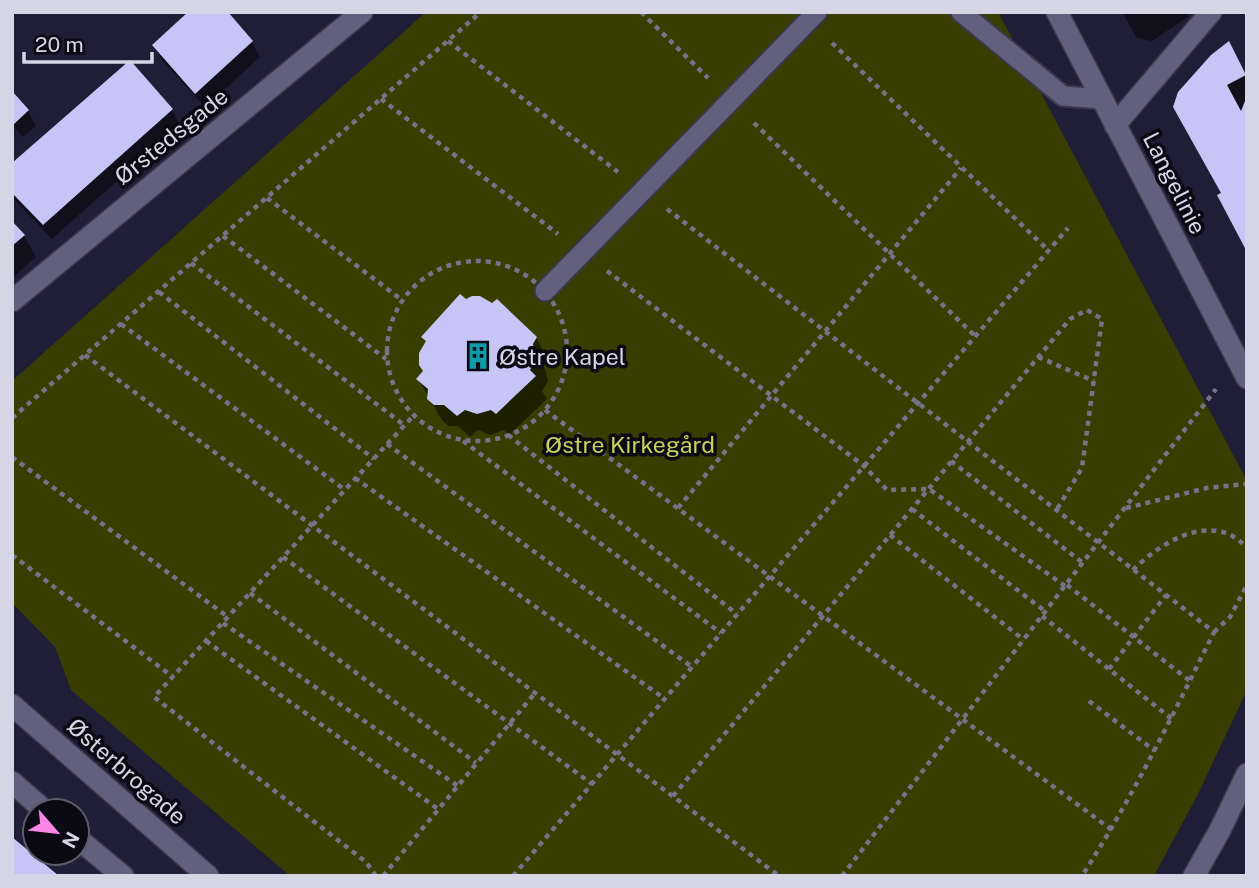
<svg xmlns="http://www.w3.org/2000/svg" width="1259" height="888" font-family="'Public Sans',sans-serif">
	<rect width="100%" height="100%" fill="#201d36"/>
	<path fill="#383d01" d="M426,12H998L1247,481V690L1197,796L1154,876H290L71,690L55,647L12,603V381Z"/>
	<path fill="#0007" d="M1122,12H1187L1189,16L1152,41L1137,38Z
		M252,42L260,57L205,107L162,60L154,46Z
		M1228,44L1247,77V248L1223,194Z
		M130,63L172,110L180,125L52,239L12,197V165Z
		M12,93L28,111L36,126L23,137L12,125Z
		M12,223L24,236L36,257L12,278Z
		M423,337L536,338L548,360L544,366L548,381L542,391L547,399L509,435L504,430L490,435L478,430L470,437L458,426H448L442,420L418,379L425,372L427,343Z"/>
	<path fill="#c7c4f6" d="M188,12H228L253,41L195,94L152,45Z
		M1229,41L1246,75L1227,85L1241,111L1247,96V252L1217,195L1221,193L1173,107L1178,92L1211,55Z
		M130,60L173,109L43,225L12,193V163Z
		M12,91L29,110L14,124L12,122Z
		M12,221L25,235L12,246Z
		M460,294L466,299L472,296H480L492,303L497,299L537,337L533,344L536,359L530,370L536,376L496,414L491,410L477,414L465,410L457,416L444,405H434L427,399L428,389L416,379L423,371L419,365V353L426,341L421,337Z
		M12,837L59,876H12Z"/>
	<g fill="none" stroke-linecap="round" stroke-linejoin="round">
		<defs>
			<path id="lane" d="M961,12L1063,96L1102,99
				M545,291L817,12"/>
			<path id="street" d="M1115,125L1211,12
				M12,301L362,12"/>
			<path id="secondary" d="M1057,12L1247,378
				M12,705L208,876
				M12,782L45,811
				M77,838L123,876
				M1194,876L1220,830L1247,774"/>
		</defs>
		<use href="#lane" stroke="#3b384c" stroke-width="23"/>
		<use href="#street" stroke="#3b384c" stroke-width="24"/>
		<use href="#secondary" stroke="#3b384c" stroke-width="24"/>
		<path stroke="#757388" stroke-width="4.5" stroke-dasharray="5 5" stroke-linecap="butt" d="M641,12L708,78
			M448,41L618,172
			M832,43L1049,251
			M381,99L558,234
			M754,123L975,336
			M267,198L402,300
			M667,209L1214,632C1173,715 1132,798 1082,876
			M223,236L386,359
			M387 351a90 90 0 1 1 180 0a90 90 0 1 1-180 0Z
			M191,263L404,425
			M607,271L864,466L887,490L929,489L1065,586
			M159,292L374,459
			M121,324L345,490
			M85,355L779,876
			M1038,357L1094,381
			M545,410L1112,830
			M12,418L481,12
			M508,435L737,614
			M463,441L721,633
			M387,444L692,667
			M12,457L228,617
			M951,461L1083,563
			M355,478L665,699
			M678,508L961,168
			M1126,508L1207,488L1247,484
			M912,509L1046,612
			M890,535L1024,640
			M12,555L173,677
			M283,557L592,784
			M1133,570C1162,541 1214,510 1247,548
			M1067,585L1190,681
			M250,593L476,763
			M1042,616L1172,719
			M223,623L458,786
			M1214,632L1230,617L1247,585
			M206,641L438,809
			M1109,669L1166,595
			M1089,701L1155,751
			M673,796L1070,319L1087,310L1102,319L1082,468L1057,509
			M376,876L366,862L154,697L414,415
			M383,876L535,693
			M513,876L1068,228
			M842,876L1216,389"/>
		<use href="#lane" stroke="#62607d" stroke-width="19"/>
		<use href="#street" stroke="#62607d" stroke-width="21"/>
		<use href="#secondary" stroke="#62607d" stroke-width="21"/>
	</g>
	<defs>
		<symbol id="building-bare" viewBox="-9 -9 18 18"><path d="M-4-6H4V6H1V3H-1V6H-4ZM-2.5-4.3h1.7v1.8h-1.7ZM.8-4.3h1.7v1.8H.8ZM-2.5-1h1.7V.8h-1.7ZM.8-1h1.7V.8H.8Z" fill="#0f9aa8" stroke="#0a0914" stroke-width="2.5" paint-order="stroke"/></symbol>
	</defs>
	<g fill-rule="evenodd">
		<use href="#building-bare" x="459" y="337" width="38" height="38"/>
	</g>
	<g text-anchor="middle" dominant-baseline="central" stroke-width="7" stroke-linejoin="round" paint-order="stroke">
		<g font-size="23" fill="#d6d5e6" stroke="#0a0914">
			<text transform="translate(171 136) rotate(-39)">Ørstedsgade</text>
			<text transform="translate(1175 183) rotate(63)">Langelinie</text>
			<text transform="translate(127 771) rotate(41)">Østerbrogade</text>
		</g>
		<g font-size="23" fill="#d6d5e6" stroke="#0a0914" text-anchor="start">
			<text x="499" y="356">Østre Kapel</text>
		</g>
		<g font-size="23" fill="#c6d35a" stroke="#0a0914">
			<text x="630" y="444">Østre Kirkegård</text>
		</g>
	</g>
	<rect width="1259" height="888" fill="none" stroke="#d6d5e6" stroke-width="28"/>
	<g transform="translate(56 832) rotate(118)"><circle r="33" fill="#0a0914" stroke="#5c5b68" stroke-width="2"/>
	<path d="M0-5L12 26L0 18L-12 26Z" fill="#fa87e7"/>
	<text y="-10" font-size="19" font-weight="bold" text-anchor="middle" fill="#d6d5e6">N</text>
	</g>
	<path d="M24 52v10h128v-10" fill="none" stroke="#d6d5e6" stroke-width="3.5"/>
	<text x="35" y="52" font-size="21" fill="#d6d5e6" stroke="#0a0914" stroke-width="5" paint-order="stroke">20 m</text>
</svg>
